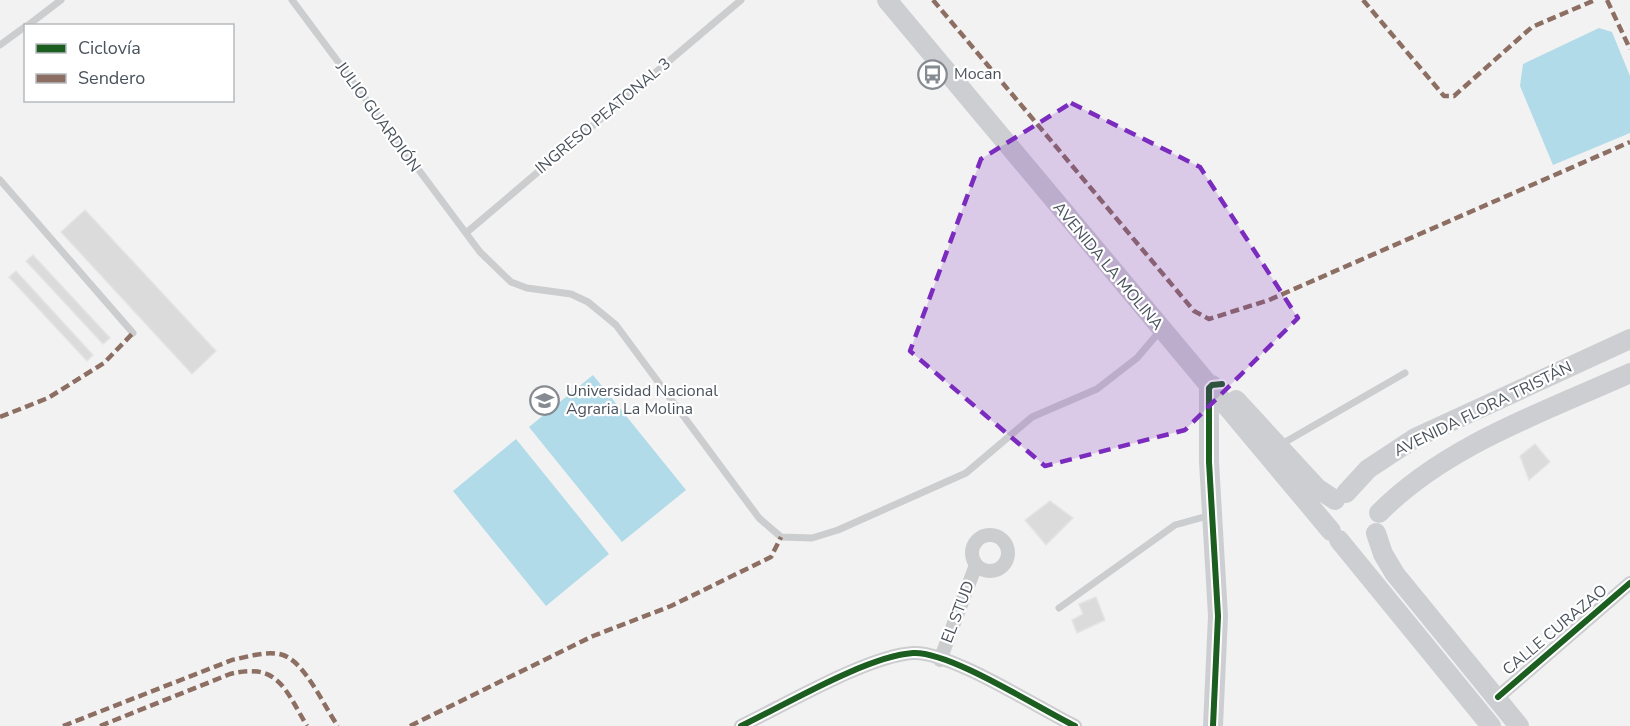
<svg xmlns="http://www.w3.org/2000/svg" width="1630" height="726" font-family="'Nunito Sans',sans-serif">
	<rect width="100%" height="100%" fill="#f2f2f2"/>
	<path fill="#b1dbe9" d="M1599,28L1612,32L1630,76V133L1553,165L1520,86L1523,64Z
		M593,375L686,490L622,542L529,427Z
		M516,439L609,554L546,606L453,491Z"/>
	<path fill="#dbdbdc" stroke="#e3e4e4" stroke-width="1.5" d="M85,210L216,351L192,374L61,232Z
		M33,255L110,338L103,344L26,261Z
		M16,271L93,355L87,361L9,277Z
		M1535,444L1550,462L1529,480L1520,456Z
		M1050,501L1073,518L1046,545L1025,520Z
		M1096,597L1105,620L1077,633L1072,620L1083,614L1079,604Z"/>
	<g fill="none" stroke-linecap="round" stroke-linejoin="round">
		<path stroke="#cccdcf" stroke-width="7" d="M292,0L480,252L511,282L527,288L571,294L588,302L616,325L759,518L781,537L812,538L838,530L966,473L1032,417L1097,389L1137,358L1160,331
			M27,26L61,0
			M0,45L26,26
			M0,180L133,333
			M466,233L741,0
			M1280,445L1405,373
			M1059,608L1175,525L1211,515"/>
		<path stroke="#cccdcf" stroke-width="14" d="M972 553a18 18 0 1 1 36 0a18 18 0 1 1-36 0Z
			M940,660L976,565
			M1498,697L1630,583
			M741,726C785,705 867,656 913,653C950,651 1038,708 1075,726"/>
		<path stroke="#ccced1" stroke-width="20" d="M887,0L1331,531
			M1212,385L1209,388V462L1218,616L1213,726
			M1236,400L1317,488L1335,500
			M1346,493L1368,469L1415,438L1630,339
			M1379,513C1446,445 1544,412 1630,373
			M1376,533L1383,554L1395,574L1519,726
			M1339,540L1491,726"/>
		<path stroke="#8d6e63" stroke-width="4.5" stroke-dasharray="9 4.5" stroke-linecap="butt" d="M933,0L1194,311L1209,319L1269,300L1630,142
			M1363,0L1444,96H1454L1532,27L1595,0
			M1607,0L1630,49
			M0,417L48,398L104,363L133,333
			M63,726L232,660C247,657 268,650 283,655C306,663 324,707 338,726
			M100,726L230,674C278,662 285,689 307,726
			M410,726L593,636L671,606L771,557L781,537"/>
		<defs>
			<path id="cycleway" d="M1498,697L1630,583
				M741,726C785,705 867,656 913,653C950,651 1038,708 1075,726
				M1213,726L1218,616L1209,462V388L1212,385L1222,384"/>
		</defs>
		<use href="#cycleway" stroke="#fff" stroke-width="10"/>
		<use href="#cycleway" stroke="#1b5e20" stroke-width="6"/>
	</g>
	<path fill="#7b2cbf" fill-opacity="0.2" stroke="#7b2cbf" stroke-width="4.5" stroke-dasharray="12 8" stroke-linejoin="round" d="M1071,103L1200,167L1298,318L1185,430L1045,466L910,351L981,159Z"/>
	<defs>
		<symbol id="bus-ring" viewBox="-11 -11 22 22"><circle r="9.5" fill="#fff" stroke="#858b91" stroke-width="1.5"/><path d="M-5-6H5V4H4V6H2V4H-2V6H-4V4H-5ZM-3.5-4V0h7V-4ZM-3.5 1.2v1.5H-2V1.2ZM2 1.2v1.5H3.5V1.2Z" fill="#858b91"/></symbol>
		<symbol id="university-ring" viewBox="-11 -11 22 22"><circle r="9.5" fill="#fff" stroke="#858b91" stroke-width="1.5"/><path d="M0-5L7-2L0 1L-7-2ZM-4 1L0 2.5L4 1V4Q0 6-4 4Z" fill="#858b91"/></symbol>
	</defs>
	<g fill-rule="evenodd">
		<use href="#bus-ring" x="916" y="58" width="33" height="33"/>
		<use href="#university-ring" x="528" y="384" width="33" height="33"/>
	</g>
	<g text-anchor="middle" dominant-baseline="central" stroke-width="4.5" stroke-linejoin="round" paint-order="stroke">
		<g font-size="16" fill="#4a535d" stroke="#fff" text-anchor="start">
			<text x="954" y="74">Mocan</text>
			<text x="566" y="391">Universidad Nacional<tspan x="566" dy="18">Agraria La Molina</tspan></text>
		</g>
		<g font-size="16" fill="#4a535d" stroke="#fff">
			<text transform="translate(603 116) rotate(-40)">INGRESO PEATONAL 3</text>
			<text transform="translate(378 117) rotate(54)">JULIO GUARDIÓN</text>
			<text transform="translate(1108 266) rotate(50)">AVENIDA LA MOLINA</text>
			<text transform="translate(1483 409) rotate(-26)">AVENIDA FLORA TRISTÁN</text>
			<text transform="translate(958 612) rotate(-69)">EL STUD</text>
			<text transform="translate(1555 630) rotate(-40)">CALLE CURAZAO</text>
		</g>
	</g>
	<rect x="24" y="24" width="210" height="78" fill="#ffffff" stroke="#b7babe" stroke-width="1.5"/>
	<rect x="36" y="44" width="30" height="9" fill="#1b5e20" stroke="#b7babe" stroke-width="1.5"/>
	<text x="78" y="54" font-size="18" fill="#4a535d">Ciclovía</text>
	<rect x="36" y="74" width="30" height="9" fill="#8d6e63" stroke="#b7babe" stroke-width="1.5"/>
	<text x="78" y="84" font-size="18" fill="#4a535d">Sendero</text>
</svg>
